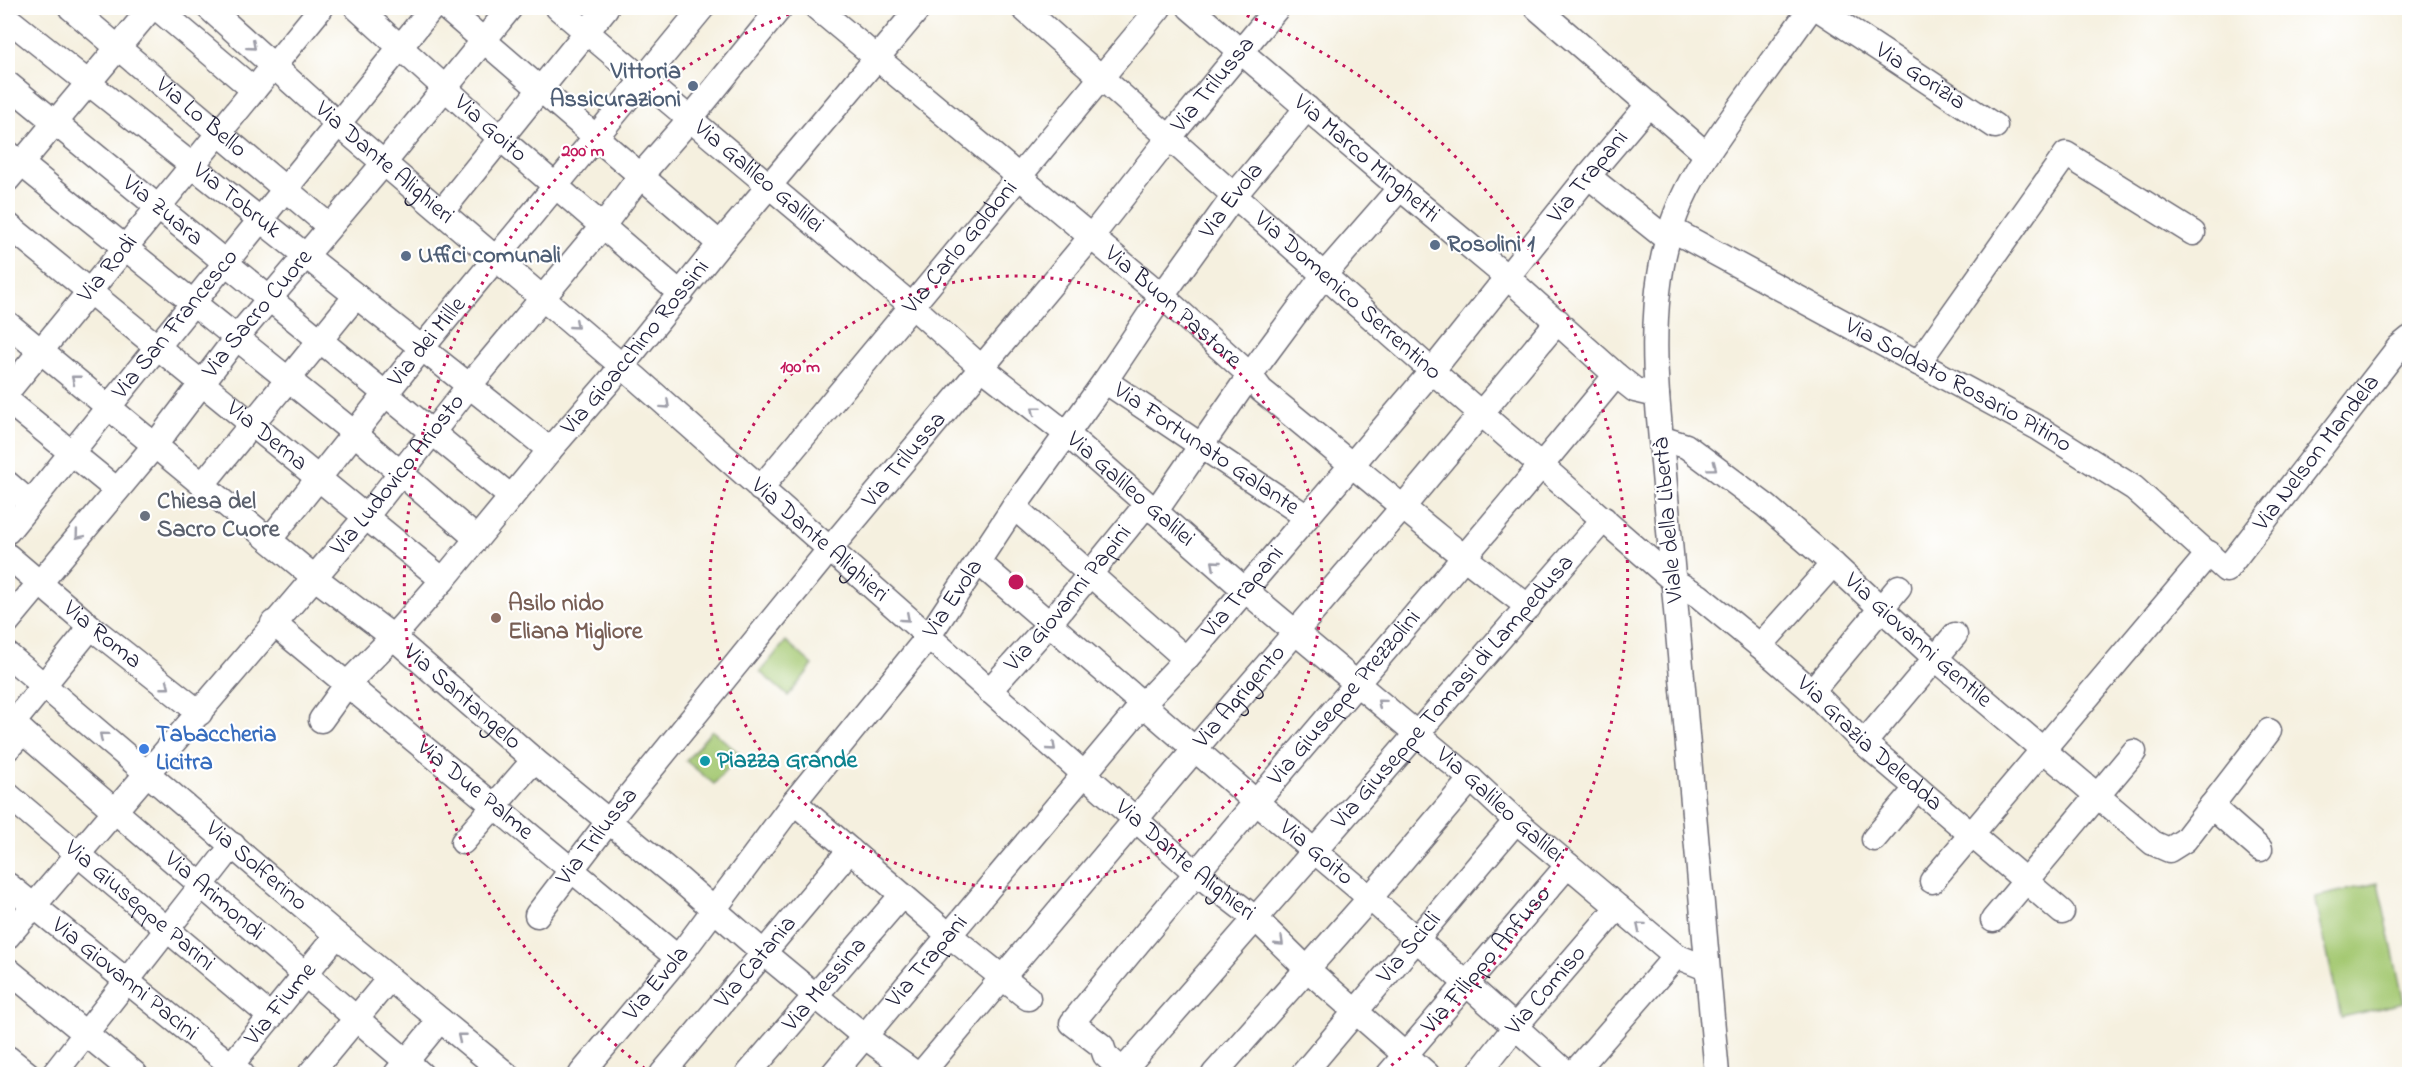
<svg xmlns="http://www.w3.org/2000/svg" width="2417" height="1082" font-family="'Indie Flower',sans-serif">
	<rect width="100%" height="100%" fill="#fff"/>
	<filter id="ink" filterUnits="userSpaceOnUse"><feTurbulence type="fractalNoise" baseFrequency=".0167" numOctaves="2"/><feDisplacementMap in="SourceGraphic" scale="12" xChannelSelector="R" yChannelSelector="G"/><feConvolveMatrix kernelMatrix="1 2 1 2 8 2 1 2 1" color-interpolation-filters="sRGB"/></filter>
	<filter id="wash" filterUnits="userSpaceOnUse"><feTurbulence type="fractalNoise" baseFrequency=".008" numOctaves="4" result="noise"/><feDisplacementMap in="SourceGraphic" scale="24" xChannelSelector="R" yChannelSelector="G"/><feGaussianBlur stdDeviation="1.35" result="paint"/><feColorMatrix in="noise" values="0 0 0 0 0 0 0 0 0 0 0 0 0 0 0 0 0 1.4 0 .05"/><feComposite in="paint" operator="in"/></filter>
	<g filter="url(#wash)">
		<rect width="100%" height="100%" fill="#f5f0df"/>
		<path fill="#a5c973" stroke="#647657" stroke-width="1.5" d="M786,641L813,665L788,696L760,672Z
			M712,730L740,754L714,784L686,761Z
			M2378,883L2404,1003L2341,1017L2315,897Z"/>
	</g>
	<g filter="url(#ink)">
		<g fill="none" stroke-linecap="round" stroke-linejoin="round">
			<defs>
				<g id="minor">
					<path id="s1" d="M71,8L329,226"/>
					<path d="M157,8L254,90"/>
					<path id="s2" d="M209,8L337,123L636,378L1195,872L1256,919L1307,969L1427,1074"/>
					<path id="s3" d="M357,8L500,138L681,294"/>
					<path d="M446,8L720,244"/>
					<path id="s4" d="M558,8L911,305L981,367L1067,434L1245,590L1471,779L1516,821L1676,956L1706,968"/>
					<path id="s5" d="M817,8L1162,296L1250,375L1261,390C1350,462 1436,538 1529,607"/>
					<path id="s6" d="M1023,8L1432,371L1674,581L1699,596L1760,646L1812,691L1864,743L2062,912"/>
					<path id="s7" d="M1190,8L1400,188L1508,278L1616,375L1635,390L1657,395"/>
					<path d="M1537,8L1706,154"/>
					<path id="s8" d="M1817,8L1995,126"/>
					<path id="s9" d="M8,19L550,450"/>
					<path id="s10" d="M8,84L511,497"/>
					<path d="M8,153L353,432L476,538"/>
					<path d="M1588,176L1668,240"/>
					<path d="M8,179L151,8"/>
					<path d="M442,211L606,8"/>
					<path id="s11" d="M8,225L443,580"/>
					<path id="s12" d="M1671,229L2040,429L2134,488L2226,570L2399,347L2410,338"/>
					<path id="s13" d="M8,324L314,577L393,637L534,760L679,879L764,953L864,1036L916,1074"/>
					<path d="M1918,363L2066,154L2193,233"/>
					<path id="s14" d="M1105,381L1307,517"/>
					<path id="s15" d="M8,391L321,8"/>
					<path d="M8,401L117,490"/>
					<path id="s16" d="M1663,439L1686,446L1766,506L1833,564L1935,658L2153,843L2169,850L2185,840L2269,731"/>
					<path d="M8,484L30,503"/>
					<path d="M203,484L356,296"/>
					<path id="s17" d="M760,489L1159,8"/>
					<path d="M1014,507L1186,659"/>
					<path d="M1155,512L1250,375L1324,275L1400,188"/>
					<path id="s18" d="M8,531L432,8"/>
					<path id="s19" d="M270,539L422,348L702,8"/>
					<path id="s20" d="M8,556L91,627L200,713"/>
					<path id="s21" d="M978,562L1256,802L1370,898L1568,1074"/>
					<path id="s22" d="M8,621L155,445L237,337L384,163L510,8"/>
					<path id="s23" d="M273,623L678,958"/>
					<path d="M1760,646L1833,564"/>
					<path id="s24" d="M8,655L337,935L506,1074"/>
					<path id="s25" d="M989,691L1050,623L1146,505"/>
					<path d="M1812,691L1899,587"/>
					<path id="s26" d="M8,719L421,1074"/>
					<path id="s27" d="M321,720L347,684L393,637L443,580L550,450L609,382L720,244L919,8"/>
					<path d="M13,723L91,627"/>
					<path d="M1864,743L1955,635"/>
					<path d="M8,748L23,732"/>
					<path id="s28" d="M8,795L271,1017"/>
					<path d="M794,802L949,935L1028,998"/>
					<path d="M2211,806L2260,849"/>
					<path d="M1874,839L1917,788"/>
					<path d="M463,842L534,760"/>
					<path d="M1932,881L2209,553"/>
					<path id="s29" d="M8,885L242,1074"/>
					<path id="s30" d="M537,915L608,822L829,550L1091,237L1169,138L1277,8"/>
					<path d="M1993,920L2134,752"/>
					<path id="s31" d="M8,936L365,518L469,386L602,227L641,175L690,119L780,8"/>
					<path d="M8,970L135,1074"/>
					<path d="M8,1058L28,1074"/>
					<path d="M54,1074L233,845"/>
					<path id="s32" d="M224,1074L337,935"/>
					<path d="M310,1074L389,979"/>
					<path d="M396,1074L440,1020"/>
					<path id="s33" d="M581,1074L678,958L794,802L928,637L1014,507L1105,381L1162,296L1234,196L1307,108"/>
					<path id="s34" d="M662,1074L850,850"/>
					<path id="s35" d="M748,1074L902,895"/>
					<path id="s36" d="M833,1074L1143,704L1186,659L1432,371L1588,176L1649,104"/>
					<path id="s37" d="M921,1074L1195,749L1403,507L1558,321"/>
					<path id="s38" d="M1120,1074L1604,519"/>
					<path id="s39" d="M1126,1074L1105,1055L1102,1046L1072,1023C1250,804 1438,593 1616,375"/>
					<path d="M1214,1074L1370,898L1471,779"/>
					<path id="s40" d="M1303,1074L1516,821"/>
					<path id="s41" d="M1389,1074L1568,865"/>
					<path id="s42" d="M1478,1074L1515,1027L1618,907"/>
					<path d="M1573,1074L1676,956"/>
					<path d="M1717,1074L1657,395C1653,336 1654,270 1676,214C1691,174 1717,139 1742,104C1765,72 1788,40 1811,8"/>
				</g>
			</defs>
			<use href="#minor" stroke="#6c6a74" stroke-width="27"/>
			<use href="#minor" stroke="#fff" stroke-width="24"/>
		</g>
		<defs><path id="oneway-chevron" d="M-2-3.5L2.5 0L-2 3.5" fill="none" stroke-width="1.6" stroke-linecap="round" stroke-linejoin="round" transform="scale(1.5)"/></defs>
		<g stroke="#9c9ca7">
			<use href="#oneway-chevron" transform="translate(252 46) rotate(41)"/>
			<use href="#oneway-chevron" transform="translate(575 325) rotate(41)"/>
			<use href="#oneway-chevron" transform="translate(75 379) rotate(-141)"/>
			<use href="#oneway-chevron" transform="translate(666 405) rotate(42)"/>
			<use href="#oneway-chevron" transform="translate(1035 410) rotate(-142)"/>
			<use href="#oneway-chevron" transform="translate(1713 467) rotate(37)"/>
			<use href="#oneway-chevron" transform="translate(79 535) rotate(130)"/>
			<use href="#oneway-chevron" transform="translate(1215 564) rotate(-139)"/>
			<use href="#oneway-chevron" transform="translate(906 618) rotate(41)"/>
			<use href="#oneway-chevron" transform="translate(166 686) rotate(38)"/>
			<use href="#oneway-chevron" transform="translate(1381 703) rotate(-140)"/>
			<use href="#oneway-chevron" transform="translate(103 736) rotate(-140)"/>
			<use href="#oneway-chevron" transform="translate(1052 747) rotate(41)"/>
			<use href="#oneway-chevron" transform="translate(1640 926) rotate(-140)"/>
			<use href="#oneway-chevron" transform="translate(1280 942) rotate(44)"/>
			<use href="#oneway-chevron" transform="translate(461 1037) rotate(-141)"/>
		</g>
	</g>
	<g fill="none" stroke="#c2185b" stroke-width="3" stroke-dasharray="3 6">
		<circle cx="1016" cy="582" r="306"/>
		<path d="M652 1074A612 612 0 0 1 802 9M1230 9A612 612 0 0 1 1380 1074"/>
	</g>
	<g fill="#5c6f8a" stroke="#fff" stroke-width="2">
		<circle cx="693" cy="86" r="6"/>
		<circle cx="1435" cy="245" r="6"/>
		<circle cx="406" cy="256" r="6"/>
	</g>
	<circle fill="#6b7280" stroke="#fff" stroke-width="2" cx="145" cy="516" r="6"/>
	<circle fill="#8d6e63" stroke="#fff" stroke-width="2" cx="496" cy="618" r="6"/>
	<circle fill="#3f7fe0" stroke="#fff" stroke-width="2" cx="144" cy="749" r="6"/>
	<circle fill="#0f9aa8" stroke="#fff" stroke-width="2" cx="705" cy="761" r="6"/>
	<g text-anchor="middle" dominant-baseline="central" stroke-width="4.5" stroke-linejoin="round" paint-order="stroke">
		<g font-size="24" font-weight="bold" fill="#4e5e75" stroke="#fff" text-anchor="start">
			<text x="681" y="72" text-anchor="end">Vittoria<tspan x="681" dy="28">Assicurazioni</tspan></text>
			<text x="1447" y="245">Rosolini 1</text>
			<text x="418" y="256">Uffici comunali</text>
		</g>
		<g font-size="24" fill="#22223b" stroke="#fff">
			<text stroke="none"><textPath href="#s8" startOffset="124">Via Gorizia</textPath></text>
			<text stroke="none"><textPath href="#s30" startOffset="1071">Via Trilussa</textPath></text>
			<text stroke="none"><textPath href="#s1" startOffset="170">Via Lo Bello</textPath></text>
			<text stroke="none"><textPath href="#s3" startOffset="180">Via Goito</textPath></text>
			<text stroke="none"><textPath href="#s7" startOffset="232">Via Marco Minghetti</textPath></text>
			<text stroke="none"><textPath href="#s2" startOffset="234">Via Dante Alighieri</textPath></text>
			<text stroke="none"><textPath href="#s4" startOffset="262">Via Galileo Galilei</textPath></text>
			<text stroke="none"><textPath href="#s36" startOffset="1173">Via Trapani</textPath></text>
			<text stroke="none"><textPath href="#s9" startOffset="292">Via Tobruk</textPath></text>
			<text stroke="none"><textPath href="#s33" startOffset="1090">Via Evola</textPath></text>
			<text stroke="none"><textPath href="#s10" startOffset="200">Via Zuara</textPath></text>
			<text stroke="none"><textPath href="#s17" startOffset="314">Via Carlo Goldoni</textPath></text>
			<text stroke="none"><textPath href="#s15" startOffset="158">Via Rodi</textPath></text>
			<text stroke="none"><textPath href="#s6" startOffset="434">Via Domenico Serrentino</textPath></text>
			<text stroke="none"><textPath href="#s5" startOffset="465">Via Buon Pastore</textPath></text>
			<text stroke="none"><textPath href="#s22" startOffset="396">Via Sacro Cuore</textPath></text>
			<text stroke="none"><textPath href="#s18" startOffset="266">Via San Francesco</textPath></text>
			<text stroke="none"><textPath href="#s19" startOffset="252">Via dei Mille</textPath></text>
			<text stroke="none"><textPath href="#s27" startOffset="488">Via Gioacchino Rossini</textPath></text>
			<text stroke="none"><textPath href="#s12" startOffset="327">Via Soldato Rosario Pitino</textPath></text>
			<text stroke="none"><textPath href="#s11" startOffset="334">Via Derna</textPath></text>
			<text stroke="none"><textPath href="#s14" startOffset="122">Via Fortunato Galante</textPath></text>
			<text stroke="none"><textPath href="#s12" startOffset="802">Via Nelson Mandela</textPath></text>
			<text stroke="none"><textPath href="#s30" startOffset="585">Via Trilussa</textPath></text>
			<text stroke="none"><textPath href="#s31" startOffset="604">Via Ludovico Ariosto</textPath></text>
			<text stroke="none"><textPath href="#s4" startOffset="748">Via Galileo Galilei</textPath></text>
			<text transform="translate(1669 520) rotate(-95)">Viale della Libertà</text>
			<text stroke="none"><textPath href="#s2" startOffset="810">Via Dante Alighieri</textPath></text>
			<text stroke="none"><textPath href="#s36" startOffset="633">Via Trapani</textPath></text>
			<text stroke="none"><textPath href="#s33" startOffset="604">Via Evola</textPath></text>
			<text stroke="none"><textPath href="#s25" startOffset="122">Via Giovanni Papini</textPath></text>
			<text stroke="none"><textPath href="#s20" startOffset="123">Via Roma</textPath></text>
			<text stroke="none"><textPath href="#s16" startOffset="327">Via Giovanni Gentile</textPath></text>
			<text stroke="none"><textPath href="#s38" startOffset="507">Via Giuseppe Tomasi di Lampedusa</textPath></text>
			<text stroke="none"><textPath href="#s13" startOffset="588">Via Santangelo</textPath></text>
			<text stroke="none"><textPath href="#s37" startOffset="494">Via Agrigento</textPath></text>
			<text stroke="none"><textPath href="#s39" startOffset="500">Via Giuseppe Prezzolini</textPath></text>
			<text stroke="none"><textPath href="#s6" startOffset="1122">Via Grazia Deledda</textPath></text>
			<text stroke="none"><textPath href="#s23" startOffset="262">Via Due Palme</textPath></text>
			<text stroke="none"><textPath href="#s4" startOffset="1234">Via Galileo Galilei</textPath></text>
			<text stroke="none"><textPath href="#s30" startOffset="99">Via Trilussa</textPath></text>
			<text stroke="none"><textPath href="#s21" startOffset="446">Via Goito</textPath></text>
			<text stroke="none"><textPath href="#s2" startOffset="1296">Via Dante Alighieri</textPath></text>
			<text stroke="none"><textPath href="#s24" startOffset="326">Via Solferino</textPath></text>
			<text stroke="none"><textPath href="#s26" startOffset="272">Via Arimondi</textPath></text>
			<text stroke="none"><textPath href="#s28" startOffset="172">Via Giuseppe Parini</textPath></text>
			<text stroke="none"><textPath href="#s40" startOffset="165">Via Scicli</textPath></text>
			<text stroke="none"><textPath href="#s41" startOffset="150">Via Filippo Anfuso</textPath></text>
			<text stroke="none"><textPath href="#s36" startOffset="147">Via Trapani</textPath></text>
			<text stroke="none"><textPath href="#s34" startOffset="146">Via Catania</textPath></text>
			<text stroke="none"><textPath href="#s29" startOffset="150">Via Giovanni Pacini</textPath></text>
			<text stroke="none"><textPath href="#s33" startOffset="118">Via Evola</textPath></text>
			<text stroke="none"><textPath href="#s35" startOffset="118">Via Messina</textPath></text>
			<text stroke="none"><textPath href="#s42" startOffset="108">Via Comiso</textPath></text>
			<text stroke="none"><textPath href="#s32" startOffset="90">Via Fiume</textPath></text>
		</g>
		<g font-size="24" font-weight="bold" fill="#5b616d" stroke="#fff" text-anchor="start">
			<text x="157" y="502">Chiesa del<tspan x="157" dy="28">Sacro Cuore</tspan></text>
		</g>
		<g font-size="24" font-weight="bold" fill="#785e54" stroke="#fff" text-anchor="start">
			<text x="508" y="604">Asilo nido<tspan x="508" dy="28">Eliana Migliore</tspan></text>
		</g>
		<g font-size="24" font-weight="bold" fill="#366cbe" stroke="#fff" text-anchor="start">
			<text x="156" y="735">Tabaccheria<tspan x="156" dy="28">Licitra</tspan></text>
		</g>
		<g font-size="24" font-weight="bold" fill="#0d838f" stroke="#fff" text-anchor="start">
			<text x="717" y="761">Piazza Grande</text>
		</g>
	</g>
	<circle cx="1016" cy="582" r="9" fill="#c2185b" stroke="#fff" stroke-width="3"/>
	<g font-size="18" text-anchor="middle" font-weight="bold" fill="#c2185b" stroke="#fff" stroke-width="4.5" stroke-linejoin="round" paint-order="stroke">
		<text x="583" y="156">200 m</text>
		<text x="800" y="372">100 m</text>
	</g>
	<rect width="2417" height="1082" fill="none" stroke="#fff" stroke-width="30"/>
</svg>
